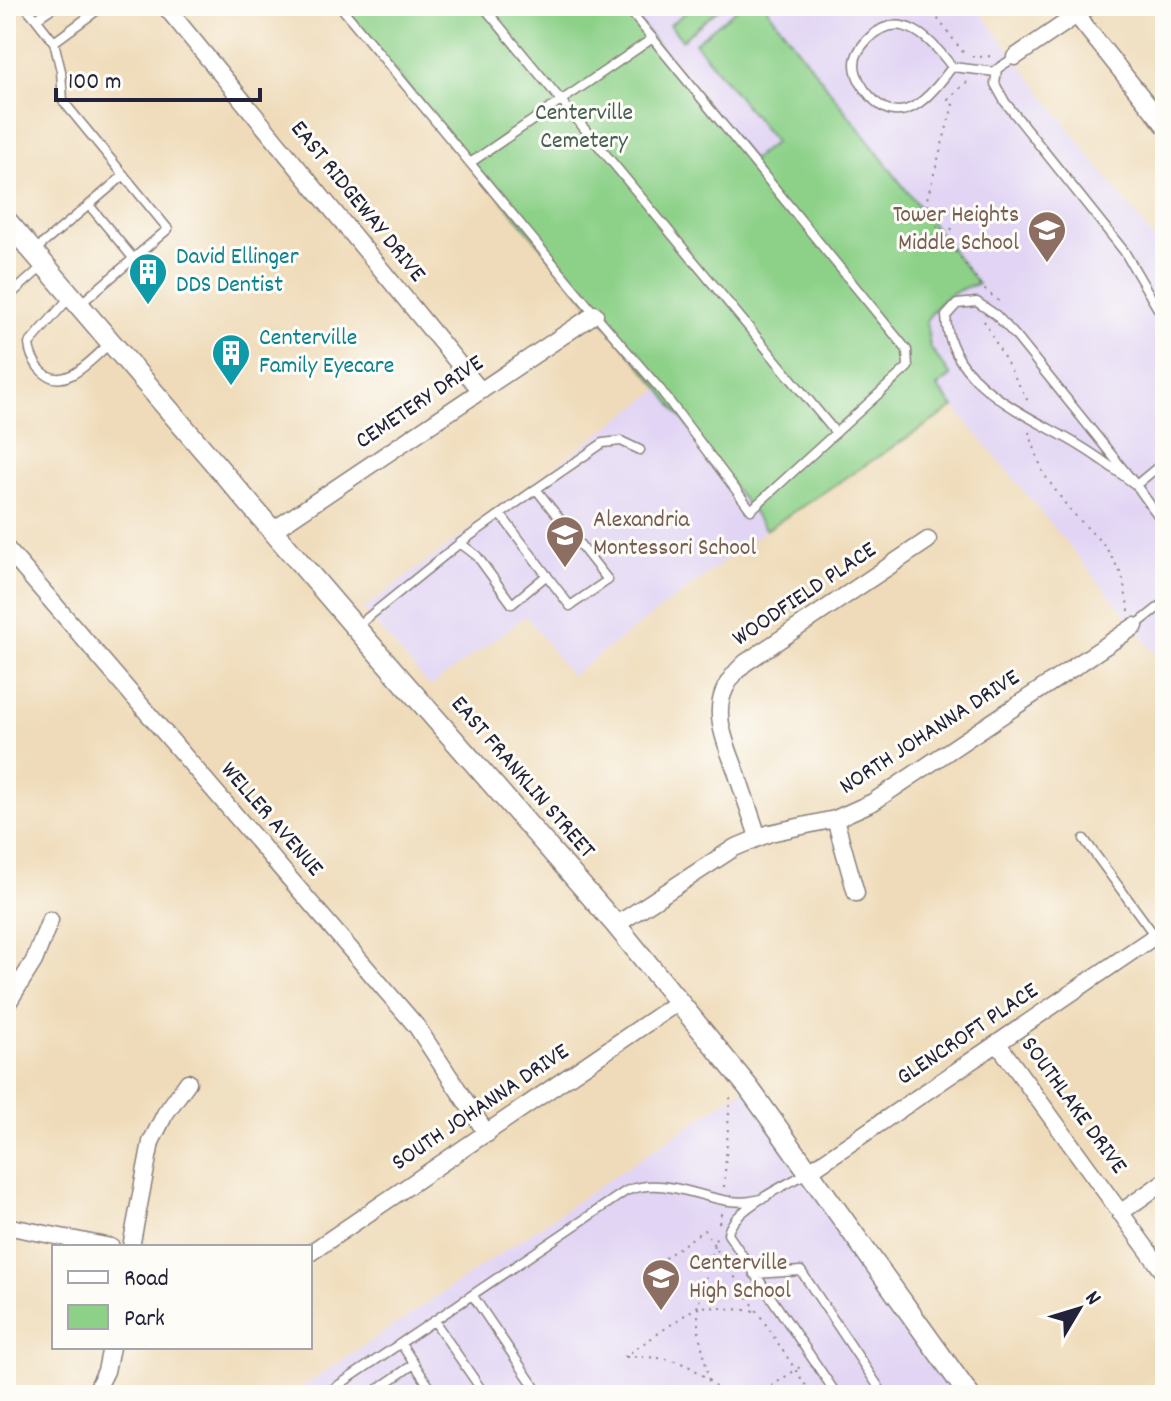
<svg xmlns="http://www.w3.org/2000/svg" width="1171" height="1401" font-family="Dekko,sans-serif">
	<rect width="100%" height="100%" fill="#fdfcf7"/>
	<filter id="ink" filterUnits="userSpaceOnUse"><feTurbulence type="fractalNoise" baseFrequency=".0125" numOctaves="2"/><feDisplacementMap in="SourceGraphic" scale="16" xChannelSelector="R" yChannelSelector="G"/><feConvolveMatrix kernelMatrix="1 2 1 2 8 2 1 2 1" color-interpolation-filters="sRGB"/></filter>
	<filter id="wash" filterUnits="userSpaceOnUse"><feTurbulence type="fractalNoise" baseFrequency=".006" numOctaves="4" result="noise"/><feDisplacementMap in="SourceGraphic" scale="32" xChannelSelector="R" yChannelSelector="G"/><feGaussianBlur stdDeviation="1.8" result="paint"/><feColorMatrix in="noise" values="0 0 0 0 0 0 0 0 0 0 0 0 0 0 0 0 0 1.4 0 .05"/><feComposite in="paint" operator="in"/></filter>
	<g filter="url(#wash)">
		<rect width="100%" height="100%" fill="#efdbb9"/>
		<path fill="#e1d4f4" d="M624,6H976L1165,254V669L1135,626Z
			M660,389L766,530L571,676L526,616L430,687L363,609Z
			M748,1087L969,1395H291L730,1098Z"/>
		<path fill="#8dd189" stroke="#587a62" stroke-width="2" d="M340,6H626L752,160L775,142L695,43L741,6H765L978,284C952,290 940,299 926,321L930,347L951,376L937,387L954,407L766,530L660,389Z
			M693,6H722L682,40L670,25Z"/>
	</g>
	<g filter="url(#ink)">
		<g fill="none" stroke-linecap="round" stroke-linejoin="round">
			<defs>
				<path id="service" d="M25,6L36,19L55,6
					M340,6L595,314L660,389L751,510L908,367L907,350L626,6
					M483,6L836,433
					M36,19L54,42L61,71L63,101L168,229L79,305
					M54,42L103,6
					M1015,57L997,69L995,84L1005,102L1124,251L1165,321
					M952,67C934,92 902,133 871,97C863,89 855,76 855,64C855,54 862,45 869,38C901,7 932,40 952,67L996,72
					M470,163L653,38
					M123,176L89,205L133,258
					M34,251L89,205
					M70,297L29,344C30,354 33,359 38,367C61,397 91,360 110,343
					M6,299L43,266
					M977,302L996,315L1015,335L1136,485C1118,472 1100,458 1080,446C1031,416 948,386 946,316L957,304Z
					M1165,461L1136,485L1165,525
					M536,489L603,443L621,441L640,450
					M460,543L477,556L512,604L547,575
					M1135,626L1165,602
					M356,627L460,543L536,489L608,580L570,606L501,515
					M1084,839L1155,936
					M807,1173C786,1185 731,1210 728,1234L837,1395
					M754,1274L801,1271L884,1395
					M473,1296L540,1395
					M435,1322L485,1395
					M401,1344L435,1395
					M324,1395L626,1191C676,1171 719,1216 766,1197
					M369,1395L414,1364"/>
				<path id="minor" d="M165,6L481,391
					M1069,6L1165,126
					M1015,57L1090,6
					M272,531L595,314
					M6,548L417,1027L487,1134
					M835,819L856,893
					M758,837C751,815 743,793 736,771C720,728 706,698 745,663L928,540
					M616,925L734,848L770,833L835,819L873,802L1135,626
					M6,1006L34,961L50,920
					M998,1044L1165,1274
					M808,1172L1155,936
					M1120,1213L1165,1181
					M6,1226L111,1247
					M131,1247L151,1142L165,1114L188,1082
					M310,1253L678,1002
					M94,1395L106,1371L111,1347"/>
				<path id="tertiary" d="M6,220L356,628L616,925L748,1087L969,1395"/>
			</defs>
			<use href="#service" stroke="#887e7a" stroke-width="11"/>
			<use href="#minor" stroke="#887e7a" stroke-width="19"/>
			<use href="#tertiary" stroke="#887e7a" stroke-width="23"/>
			<path stroke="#887e7a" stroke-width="2" stroke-dasharray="2 6" stroke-linecap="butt" d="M928,6L966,56
				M972,57L994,56
				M967,82L948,99L953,105L927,199L930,218L984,289L999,301L998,303
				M944,234L953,228
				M984,321L1029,403
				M1029,432L1043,473L1069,509L1105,546L1122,575L1129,611
				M724,1187L730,1098
				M719,1223L722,1210
				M645,1272L704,1230L812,1395
				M624,1357L698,1306L756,1311
				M626,1357C668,1356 694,1360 722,1395
				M709,1380L698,1328V1306L716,1237
				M758,1395L803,1365"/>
			<use href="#service" stroke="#fff" stroke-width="8"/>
			<use href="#minor" stroke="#fff" stroke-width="16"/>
			<use href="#tertiary" stroke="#fff" stroke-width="20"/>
		</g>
	</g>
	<defs>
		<symbol id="school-pin" viewBox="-11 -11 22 30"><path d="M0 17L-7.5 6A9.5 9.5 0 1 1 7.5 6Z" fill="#8d6e63" stroke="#fdfcf7"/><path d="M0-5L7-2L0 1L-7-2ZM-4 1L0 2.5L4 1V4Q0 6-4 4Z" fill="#fff"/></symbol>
		<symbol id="building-pin" viewBox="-11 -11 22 30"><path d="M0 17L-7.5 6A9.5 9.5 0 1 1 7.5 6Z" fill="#0f9aa8" stroke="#fdfcf7"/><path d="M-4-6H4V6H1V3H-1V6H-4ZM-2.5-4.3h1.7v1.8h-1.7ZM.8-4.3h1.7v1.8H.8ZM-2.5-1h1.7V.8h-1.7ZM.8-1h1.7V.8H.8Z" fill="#fff"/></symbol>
	</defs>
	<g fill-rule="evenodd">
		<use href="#school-pin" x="1025" y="208" width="44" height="60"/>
		<use href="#building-pin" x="126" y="250" width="44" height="60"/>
		<use href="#building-pin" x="209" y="331" width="44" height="60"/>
		<use href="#school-pin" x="543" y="513" width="44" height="60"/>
		<use href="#school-pin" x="639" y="1256" width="44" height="60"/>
	</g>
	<g text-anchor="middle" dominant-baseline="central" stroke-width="6" stroke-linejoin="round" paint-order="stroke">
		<g font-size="24" fill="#475f56" stroke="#fdfcf7">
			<text x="584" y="114">Centerville<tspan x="584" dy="28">Cemetery</tspan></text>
		</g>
		<g font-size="24" fill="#22223b" stroke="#fdfcf7">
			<text transform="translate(357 202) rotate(51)">EAST RIDGEWAY DRIVE</text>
			<text transform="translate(420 403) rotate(-34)">CEMETERY DRIVE</text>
			<text transform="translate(805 595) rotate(-34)">WOODFIELD PLACE</text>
			<text transform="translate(930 733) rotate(-33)">NORTH JOHANNA DRIVE</text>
			<text transform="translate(522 778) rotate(49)">EAST FRANKLIN STREET</text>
			<text transform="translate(271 820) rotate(49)">WELLER AVENUE</text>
			<text transform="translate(968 1035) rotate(-34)">GLENCROFT PLACE</text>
			<text transform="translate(1073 1106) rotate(54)">SOUTHLAKE DRIVE</text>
			<text transform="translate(481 1108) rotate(-34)">SOUTH JOHANNA DRIVE</text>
		</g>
		<g font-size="24" fill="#785e54" stroke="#fdfcf7" text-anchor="start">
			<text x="1019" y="216" text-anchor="end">Tower Heights<tspan x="1019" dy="28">Middle School</tspan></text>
			<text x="593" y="521">Alexandria<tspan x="593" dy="28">Montessori School</tspan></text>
			<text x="689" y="1264">Centerville<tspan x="689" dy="28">High School</tspan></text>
		</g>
		<g font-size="24" fill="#0d838f" stroke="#fdfcf7" text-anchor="start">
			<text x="176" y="258">David Ellinger<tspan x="176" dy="28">DDS Dentist</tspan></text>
			<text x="259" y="339">Centerville<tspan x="259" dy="28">Family Eyecare</tspan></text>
		</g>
	</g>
	<rect width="1171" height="1401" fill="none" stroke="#fdfcf7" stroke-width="32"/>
	<rect x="52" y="1245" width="260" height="104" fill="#fdfcf7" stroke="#a5a5ac" stroke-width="2"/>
	<rect x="68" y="1271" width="40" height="12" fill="#ffffff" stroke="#a5a5ac" stroke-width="2"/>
	<text x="124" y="1285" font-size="24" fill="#22223b">Road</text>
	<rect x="68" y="1305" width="40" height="24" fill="#8dd189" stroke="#a5a5ac" stroke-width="2"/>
	<text x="124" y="1325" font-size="24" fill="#22223b">Park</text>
	<g transform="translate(1079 1309) rotate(52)" stroke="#fdfcf7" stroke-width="6" paint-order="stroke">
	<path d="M0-6L14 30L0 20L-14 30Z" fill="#22223b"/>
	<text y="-12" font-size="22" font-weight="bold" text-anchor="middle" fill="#22223b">N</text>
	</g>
	<path d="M56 88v12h204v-12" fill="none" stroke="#22223b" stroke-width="4"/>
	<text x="68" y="88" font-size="24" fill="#22223b" stroke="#fdfcf7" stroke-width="6" paint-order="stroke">100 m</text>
</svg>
